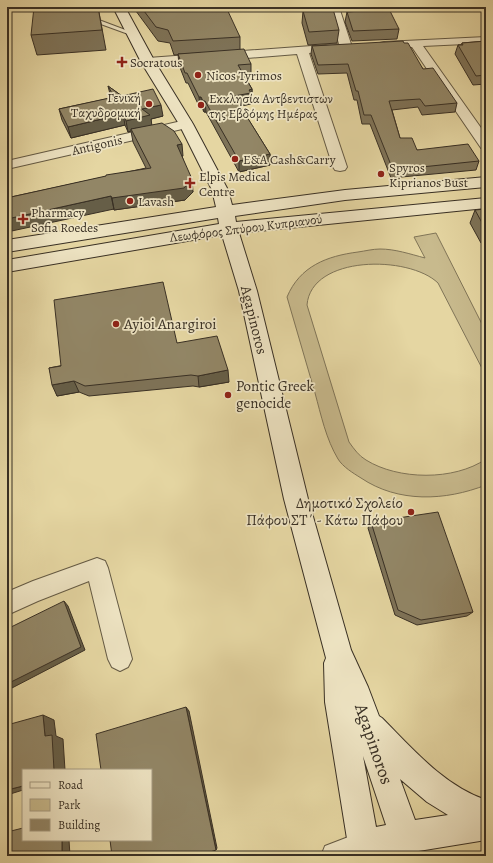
<svg xmlns="http://www.w3.org/2000/svg" width="493" height="863" font-family="Alegreya,serif">
	<rect width="100%" height="100%" fill="#e5d6a2"/>
	<filter id="stains"><feTurbulence type="fractalNoise" baseFrequency=".005" numOctaves="4"/><feColorMatrix values="0 0 0 0 .2 0 0 0 0 .09 0 0 0 0 .02 0 0 0 .5 -.17"/></filter>
	<radialGradient id="worn" r=".72"><stop offset=".6" stop-color="#630" stop-opacity="0"/><stop offset="1" stop-color="#630" stop-opacity=".3"/></radialGradient>
	<path fill="#c8ba8d" stroke="#807558" d="M436,233L486,332V376L438,283C409,255 311,255 307,305L349,442C354,449 359,456 366,460C398,480 454,481 486,459V485C445,501 398,503 361,478C353,473 343,467 338,459C326,439 321,415 315,393C306,361 296,329 287,297C300,266 327,256 358,252C365,251 373,249 380,249C395,249 410,254 425,258L414,237Z"/>
	<g fill="none" stroke-linecap="round" stroke-linejoin="round">
		<defs>
			<path id="lane" d="M87,17H91L136,34L131,35L87,19Z"/>
			<path id="street" d="M329,7H339L352,47L350,49L346,50L342,49L309,53L347,167L345,170L340,171L335,170L333,167L297,54L148,66L144,64L142,62L144,60L148,58L339,44Z
				M486,37V43L423,46L486,135V149L481,148L412,47L384,48L380,47L378,45L380,43L384,42Z
				M186,120L191,121L192,124L191,127L7,169V161Z
				M97,558L105,561L108,568L132,659L128,667L120,671L112,667L108,659L89,581L38,601L7,615V592L33,581Z
				M364,831L374,835L378,845L374,855L370,856H321L325,846Z"/>
			<path id="secondary" d="M113,7H125L155,62L193,124L228,190L232,205L345,190L486,177V187L345,200L235,216L236,222L486,198V208L239,233L257,291L308,499L351,650L368,687L379,716L382,718C413,749 443,785 486,800V840L388,856H353L348,845L325,702L324,663L326,658L284,499L239,291L222,235L7,272V260L219,224L218,218L7,252V240L216,207L212,190L179,124L141,62ZM363,756L386,825L376,827ZM400,779L427,802L448,815L415,820Z"/>
		</defs>
		<use href="#lane" stroke="#645a44" stroke-width="2"/>
		<use href="#street" stroke="#645a44" stroke-width="2"/>
		<use href="#secondary" stroke="#393024" stroke-width="2"/>
		<use href="#lane" fill="#eee4c3" fill-rule="evenodd"/>
		<use href="#street" fill="#eee4c3" fill-rule="evenodd"/>
		<use href="#secondary" fill="#eee4c3" fill-rule="evenodd"/>
	</g>
	<path fill="#7e7358" stroke="#393024" d="M98,7L106,50L37,55L31,35Z
		M133,7H218L240,37V50L251,64V74L244,75L252,89V100H251V104L240,106L270,154V165L239,172L206,112H204L202,108H200L188,83H186L179,65L178,54L201,53L174,55L170,43L158,41Z
		M303,11L339,30L337,43L308,45L302,23Z
		M347,12L399,29L397,39L352,41L345,22Z
		M486,41V84L473,85L455,54L458,45H461L462,43Z
		M404,43L423,69L457,103L455,112L422,115L418,107L392,110L400,138L417,150L479,161L476,170L391,178L370,124H362L357,100H354L347,73L318,74L311,54L312,46Z
		M108,86L122,96L163,116L151,119V125L183,156H182L193,192L185,200L114,210V209L11,197L146,168L133,142L131,131L128,132L125,125L71,138L62,120L59,109L111,98Z
		M486,209V243H481L470,223L475,210Z
		M177,343L229,382L199,387L193,386L89,396L79,392L57,396L49,368Z
		M371,522L473,612L467,616L417,625L395,615L368,528Z"/>
	<path fill="#665e47" stroke="#393024" d="M252,89V100H251V104L234,107V96L249,90Z
		M199,97H201L202,108H200Z
		M203,101H205L206,112H204Z
		M161,105L163,116L151,119L152,126L131,129V131L128,132L126,121L142,109Z
		M123,114L125,125L71,138L68,127Z
		M182,144L183,156L178,157L177,145Z
		M270,154V165L239,172V161Z
		M192,179L193,192L185,200L114,210L112,198Z
		M111,196L114,209L7,232V219Z
		M228,370L229,382L199,387L198,376Z
		M74,381L79,392L57,396L52,385Z
		M64,601L68,606L85,650L10,689L7,687V684Z
		M186,707L189,711L217,848L216,850Z
		M43,715L54,720L56,736L63,739L65,770H54L45,736Z
		M23,786V790L7,795V790Z
		M62,840H69L70,856H62Z"/>
	<path fill="#928666" stroke="#393024" d="M34,7H98L102,30L31,35Z
		M141,7H218V8L226,7L240,37L173,41L168,30L156,27Z
		M333,9L339,30L309,32L303,11Z
		M389,9L399,29L353,31L347,12Z
		M403,41L404,43H408L423,69L433,68L457,103L425,106L420,99L389,101L400,138H412L417,150L468,144L479,161L393,170L371,115H364L358,91H356L348,64L318,65L312,46Z
		M486,41V75L476,76L458,45H463L462,43Z
		M244,49L251,64L238,65L252,89L249,90L251,93L234,96L270,154L239,161L205,101H203L201,97H199L187,73H185L178,54Z
		M108,86L122,96L153,89L161,105L142,109L150,115L126,121L123,114L68,127L59,109L114,97Z
		M162,123L174,131L182,144L177,145L192,179L184,188L112,198L111,196L7,219V186L11,197L106,176V175L151,168L131,129Z
		M486,209V230L475,210Z
		M163,282L177,343L217,336L228,370L198,376L191,375L85,386L74,381L52,385L49,368L61,366L54,300Z
		M438,512L473,612L421,620L398,610L371,522Z
		M64,601L81,647L7,684V629Z
		M186,707L216,850L199,856H112L110,840H151V770H101L96,734Z
		M43,715L45,736L52,735L54,770H23V786L7,790V725Z
		M23,828V840H62V856H7V832Z"/>
	<g fill="#8f2418" stroke="#eee4c3" stroke-width="1.5">
		<path d="M120 56h4v4h4v4h-4v4h-4v-4h-4v-4h4z"/>
		<circle cx="198" cy="75" r="4"/>
		<circle cx="149" cy="104" r="4"/>
		<circle cx="201" cy="105" r="4"/>
		<circle cx="235" cy="159" r="4"/>
		<circle cx="381" cy="174" r="4"/>
		<path d="M188 177h4v4h4v4h-4v4h-4v-4h-4v-4h4z"/>
		<circle cx="130" cy="201" r="4"/>
		<path d="M21 213h4v4h4v4h-4v4h-4v-4h-4v-4h4z"/>
		<circle cx="116" cy="324" r="4"/>
		<circle cx="228" cy="395" r="4"/>
		<circle cx="411" cy="512" r="4"/>
	</g>
	<g text-anchor="middle" dominant-baseline="central" stroke-width="3.5" stroke-linejoin="round" paint-order="stroke">
		<g font-size="13" fill="#393024" stroke="#eee4c3" text-anchor="start">
			<text x="130" y="62">Socratous</text>
			<text x="206" y="75">Nicos Tyrimos</text>
			<text x="141" y="97" text-anchor="end">Γενική<tspan x="141" dy="15">Ταχυδρομική</tspan></text>
			<text x="209" y="98">Εκκλησία Αντβεντιστων<tspan x="209" dy="15">της Εβδόμης Ημέρας</tspan></text>
			<text x="243" y="159">E&amp;A Cash&amp;Carry</text>
			<text x="389" y="167">Spyros<tspan x="389" dy="15">Kiprianos Bust</tspan></text>
			<text x="199" y="176">Elpis Medical<tspan x="199" dy="15">Centre</tspan></text>
			<text x="138" y="201">Lavash</text>
			<text x="31" y="212">Pharmacy<tspan x="31" dy="15">Sofia Roedes</tspan></text>
		</g>
		<g font-size="13" fill="#393024" stroke="#eee4c3">
			<text transform="translate(97 145) rotate(-13)">Antigonis</text>
			<text transform="translate(246 228) rotate(-7)">Λεωφόρος Σπύρου Κυπριανού</text>
		</g>
		<g font-size="15" fill="#393024" stroke="#eee4c3">
			<text transform="translate(254 320) rotate(76)">Agapinoros</text>
		</g>
		<g font-size="15" fill="#393024" stroke="#eee4c3" text-anchor="start">
			<text x="124" y="324">Ayioi Anargiroi</text>
			<text x="236" y="386">Pontic Greek<tspan x="236" dy="17">genocide</tspan></text>
			<text x="403" y="503" text-anchor="end">Δημοτικό Σχολείο<tspan x="403" dy="17">Πάφου ΣΤ΄ - Κάτω Πάφου</tspan></text>
		</g>
		<g font-size="18" fill="#393024" stroke="#eee4c3">
			<text transform="translate(374 744) rotate(71)">Agapinoros</text>
		</g>
	</g>
	<rect width="493" height="863" fill="none" stroke="#e5d6a2" stroke-width="24"/>
	<rect x="8" y="8" width="477" height="847" fill="none" stroke="#393024" stroke-width="2"/>
	<rect x="12" y="12" width="469" height="839" fill="none" stroke="#393024"/>
	<rect x="22" y="769" width="130" height="72" fill="#eee4c3" stroke="#a69c83"/>
	<rect x="30" y="782" width="20" height="6" fill="#eee4c3" stroke="#a69c83"/>
	<text x="58" y="789" font-size="12" fill="#393024">Road</text>
	<rect x="30" y="799" width="20" height="12" fill="#c8ba8d" stroke="#a69c83"/>
	<text x="58" y="809" font-size="12" fill="#393024">Park</text>
	<rect x="30" y="819" width="20" height="12" fill="#928666" stroke="#a69c83"/>
	<text x="58" y="829" font-size="12" fill="#393024">Building</text>
	<rect width="100%" height="100%" filter="url(#stains)"/>
	<rect width="100%" height="100%" fill="url(#worn)"/>
</svg>
